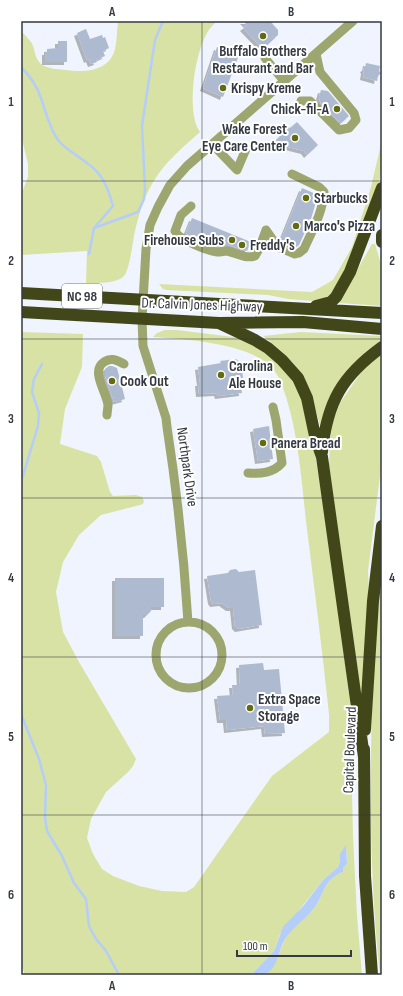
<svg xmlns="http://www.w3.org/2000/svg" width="403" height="996" font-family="'Sofia Sans Condensed',sans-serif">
	<defs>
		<filter id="shadow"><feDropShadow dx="-3" dy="3" stdDeviation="0" flood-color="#0004"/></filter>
	</defs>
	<rect width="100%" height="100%" fill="#eff4fe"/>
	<path fill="#d8e2a4" d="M118,21H217C213,25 209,29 207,33C195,55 189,97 195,121C196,125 198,129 200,132C166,162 149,177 137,223C133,235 131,267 124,276C117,284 95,283 86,283L87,251L21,255V195L28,177V164L21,135V31C25,36 31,40 33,46C35,51 35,58 40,63C46,69 58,69 66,70C85,73 110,71 115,49C117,40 117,30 118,21Z
		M382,140V170L378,185L356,250L333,293L323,299L314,301L288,299L268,295L167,290L163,289L159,284L312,292L333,280L352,247L371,187Z
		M372,244H375L382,268V306L340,303L339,302Z
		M165,330H177L233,337L247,341L261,348L285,367L305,402L313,442L332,558L350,702L353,837L357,916L362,975H264C277,965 278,955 284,941C291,927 306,919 315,907C325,893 323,880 343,872V868L347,864L346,846L340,857V861L338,867L323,880L308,899L280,934L274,951L251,975H25L21,964V332L83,334L82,367L65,409L60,444L97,456L101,462L110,492L113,496L136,495L142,497L144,501L143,504L140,505L101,515L79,535L63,562L56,592L63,632L79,662L136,759L133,766L128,772L106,792L91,819L87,838L93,854L102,869L113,876L139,886L162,891L186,892L194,887L272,776L329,732V714C322,649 314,585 306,521C301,476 298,428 282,385C280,378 274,369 269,365C246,343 183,339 153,337L157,333Z
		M301,332L382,336V340L368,350L350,368L320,425C315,408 311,391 302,375C293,360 277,347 263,336Z
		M382,354V460L368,571L369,590L362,697H358L329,465L330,442L333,421L340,403L364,368Z
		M382,572V975H380C372,901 370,828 371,754C372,693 375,632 382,572Z"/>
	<path fill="#b5cef9" d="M346,845L347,864L343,868V872C323,880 325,893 315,907C306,919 293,927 285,939C279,949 279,961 271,970C265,976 258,975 251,975L274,951L283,927L304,905L323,880L338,867L340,861V854Z"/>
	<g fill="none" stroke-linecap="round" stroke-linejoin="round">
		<path stroke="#b5cef9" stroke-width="2.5" d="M21,67C29,75 37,86 41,98C46,112 49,127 58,140C66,150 77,155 87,163C103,174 108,188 113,206L94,228L89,254
			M94,228L138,212L144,199L145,189L142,126L155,40L163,21
			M21,482L38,426L39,413L32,392L34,379L42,364
			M21,714L39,759L46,785L45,818L47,831L62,856L74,883L86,899L89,926L96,939L106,951L119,975"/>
	</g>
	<path fill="#adbad0" filter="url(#shadow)" d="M243,21H270L278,30V35L263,49L243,28L247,25Z
		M86,29L90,39L102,35L103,38L105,37L109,48L103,51L105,56L96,60L97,62L91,64L89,59L87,60L77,33Z
		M58,41H67V62H45V52H47V49L58,48Z
		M217,47L239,55L223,97L203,88Z
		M366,63L380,66L379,71L381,73L378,76L377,81L363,77L364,71L363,69L365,68Z
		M321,90L328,91L349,116L341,123L321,104L319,97Z
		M297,122L318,145L307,155L304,151L288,147L276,140L289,127L290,128Z
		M302,188L318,195L311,219L299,245L295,248L282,242L281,240Z
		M192,218L251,242L247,251L228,245H214L190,236L186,233Z
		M236,359L241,363L244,384L241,385L242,393L218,396L217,393L199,394L198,383H200L198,367L221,363L220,361Z
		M109,366H112L117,368L125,399L114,402L105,376V369Z
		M269,426L273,459L258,461L253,429Z
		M236,569L239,572L255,570L262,625L238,629L235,626L233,608H229L222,603L213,604L211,601L207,576L228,573L230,570Z
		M115,578H164V607H151V611L147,615H143V636H115Z
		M263,663L264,670L279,669L285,733L265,734L264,726L227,730L226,720H220L217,696L233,695L232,685H240L239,665Z"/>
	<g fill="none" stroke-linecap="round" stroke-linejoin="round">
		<path stroke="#9da66e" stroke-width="9" d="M265,58L284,81
			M301,101H310L339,130L349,128L356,120L354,113L320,72L316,54
			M212,144L237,170L246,149
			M191,206L181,215L175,231C179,240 208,251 217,252C221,252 224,251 227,251C237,253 244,259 255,256L259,249L266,230
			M266,230L278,247L295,254L299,253L304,249C312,231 323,212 324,192L319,187L292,174
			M107,415C107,412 108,408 108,405C107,393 90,371 104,362C111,357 116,360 124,364
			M248,473C261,474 273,473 282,463L276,420L273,407
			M188,622C184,556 177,492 167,427L166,418L143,346L142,319L146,249L150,225L158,207L170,185L187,166L353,21
			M156 655a33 33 0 1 1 66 0a33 33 0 1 1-66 0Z"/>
		<path stroke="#424719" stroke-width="12" d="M382,235V242
			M21,293L382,313
			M316,306L331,302L336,297L350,272L382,188
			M21,312L219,323L303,322L382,329
			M219,323L255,340L268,348L282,360L298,378L307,398L315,436L322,457L364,757
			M322,452C327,402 342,376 382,347
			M365,730L373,601L382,526
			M364,749L365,876L372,975"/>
	</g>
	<path fill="none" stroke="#343942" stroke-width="1" stroke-opacity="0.55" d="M202,21V975M21,181H382M21,339H382M21,498H382M21,657H382M21,815H382"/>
	<g fill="#626b11" stroke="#fff" stroke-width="1.5">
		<circle cx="263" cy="36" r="4"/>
		<circle cx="223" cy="88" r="4"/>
		<circle cx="337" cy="109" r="4"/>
		<circle cx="295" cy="138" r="4"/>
		<circle cx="306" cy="198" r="4"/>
		<circle cx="296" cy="226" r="4"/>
		<circle cx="232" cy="240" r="4"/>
		<circle cx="242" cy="245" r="4"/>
		<circle cx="221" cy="375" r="4"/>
		<circle cx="112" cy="381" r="4"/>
		<circle cx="263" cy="443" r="4"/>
		<circle cx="250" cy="708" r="4"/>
	</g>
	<g text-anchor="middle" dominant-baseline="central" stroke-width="4" stroke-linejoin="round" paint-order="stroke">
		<rect fill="#fff" stroke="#71747b" stroke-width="1" x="62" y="284" width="40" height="24" rx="3"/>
		<g font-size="14" font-weight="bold" fill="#343942">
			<text x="82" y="296">NC 98</text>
		</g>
		<g font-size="15" font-weight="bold" fill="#343942" stroke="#fff" text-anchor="start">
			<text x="263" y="51" text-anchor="middle">Buffalo Brothers<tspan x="263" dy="17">Restaurant and Bar</tspan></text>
			<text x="231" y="88">Krispy Kreme</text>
			<text x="329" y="109" text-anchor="end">Chick-fil-A</text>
			<text x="287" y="129" text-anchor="end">Wake Forest<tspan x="287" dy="17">Eye Care Center</tspan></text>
			<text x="314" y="198">Starbucks</text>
			<text x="304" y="226">Marco's Pizza</text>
			<text x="224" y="240" text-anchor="end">Firehouse Subs</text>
			<text x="250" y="245">Freddy's</text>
			<text x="229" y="366">Carolina<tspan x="229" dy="17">Ale House</tspan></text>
			<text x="120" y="381">Cook Out</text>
			<text x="271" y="443">Panera Bread</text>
			<text x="258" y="699">Extra Space<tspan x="258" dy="17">Storage</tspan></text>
		</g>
		<g font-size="15" fill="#343942" stroke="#fff">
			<text transform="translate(202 305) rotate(2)">Dr. Calvin Jones Highway</text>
			<text transform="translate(187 467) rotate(82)">Northpark Drive</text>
			<text transform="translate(350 750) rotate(-88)">Capital Boulevard</text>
		</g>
	</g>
	<rect width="403" height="996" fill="none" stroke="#ffffff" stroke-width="44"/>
	<path d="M237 950v6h114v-6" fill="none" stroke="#343942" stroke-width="2"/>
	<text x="243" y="950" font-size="12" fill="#343942" stroke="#ffffff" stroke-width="3" paint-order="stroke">100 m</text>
	<rect x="22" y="22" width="359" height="952" fill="none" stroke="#343942" stroke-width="1.5"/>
	<g font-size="13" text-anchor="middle" font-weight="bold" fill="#343942">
		<text x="112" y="16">A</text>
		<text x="291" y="16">B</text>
		<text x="11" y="106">1</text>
		<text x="392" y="106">1</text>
		<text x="11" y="265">2</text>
		<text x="392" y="265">2</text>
		<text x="11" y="423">3</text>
		<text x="392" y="423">3</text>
		<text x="11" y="582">4</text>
		<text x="392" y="582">4</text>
		<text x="11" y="741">5</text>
		<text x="392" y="741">5</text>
		<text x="11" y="899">6</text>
		<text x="392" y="899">6</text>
		<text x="112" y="990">A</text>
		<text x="291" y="990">B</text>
	</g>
</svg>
